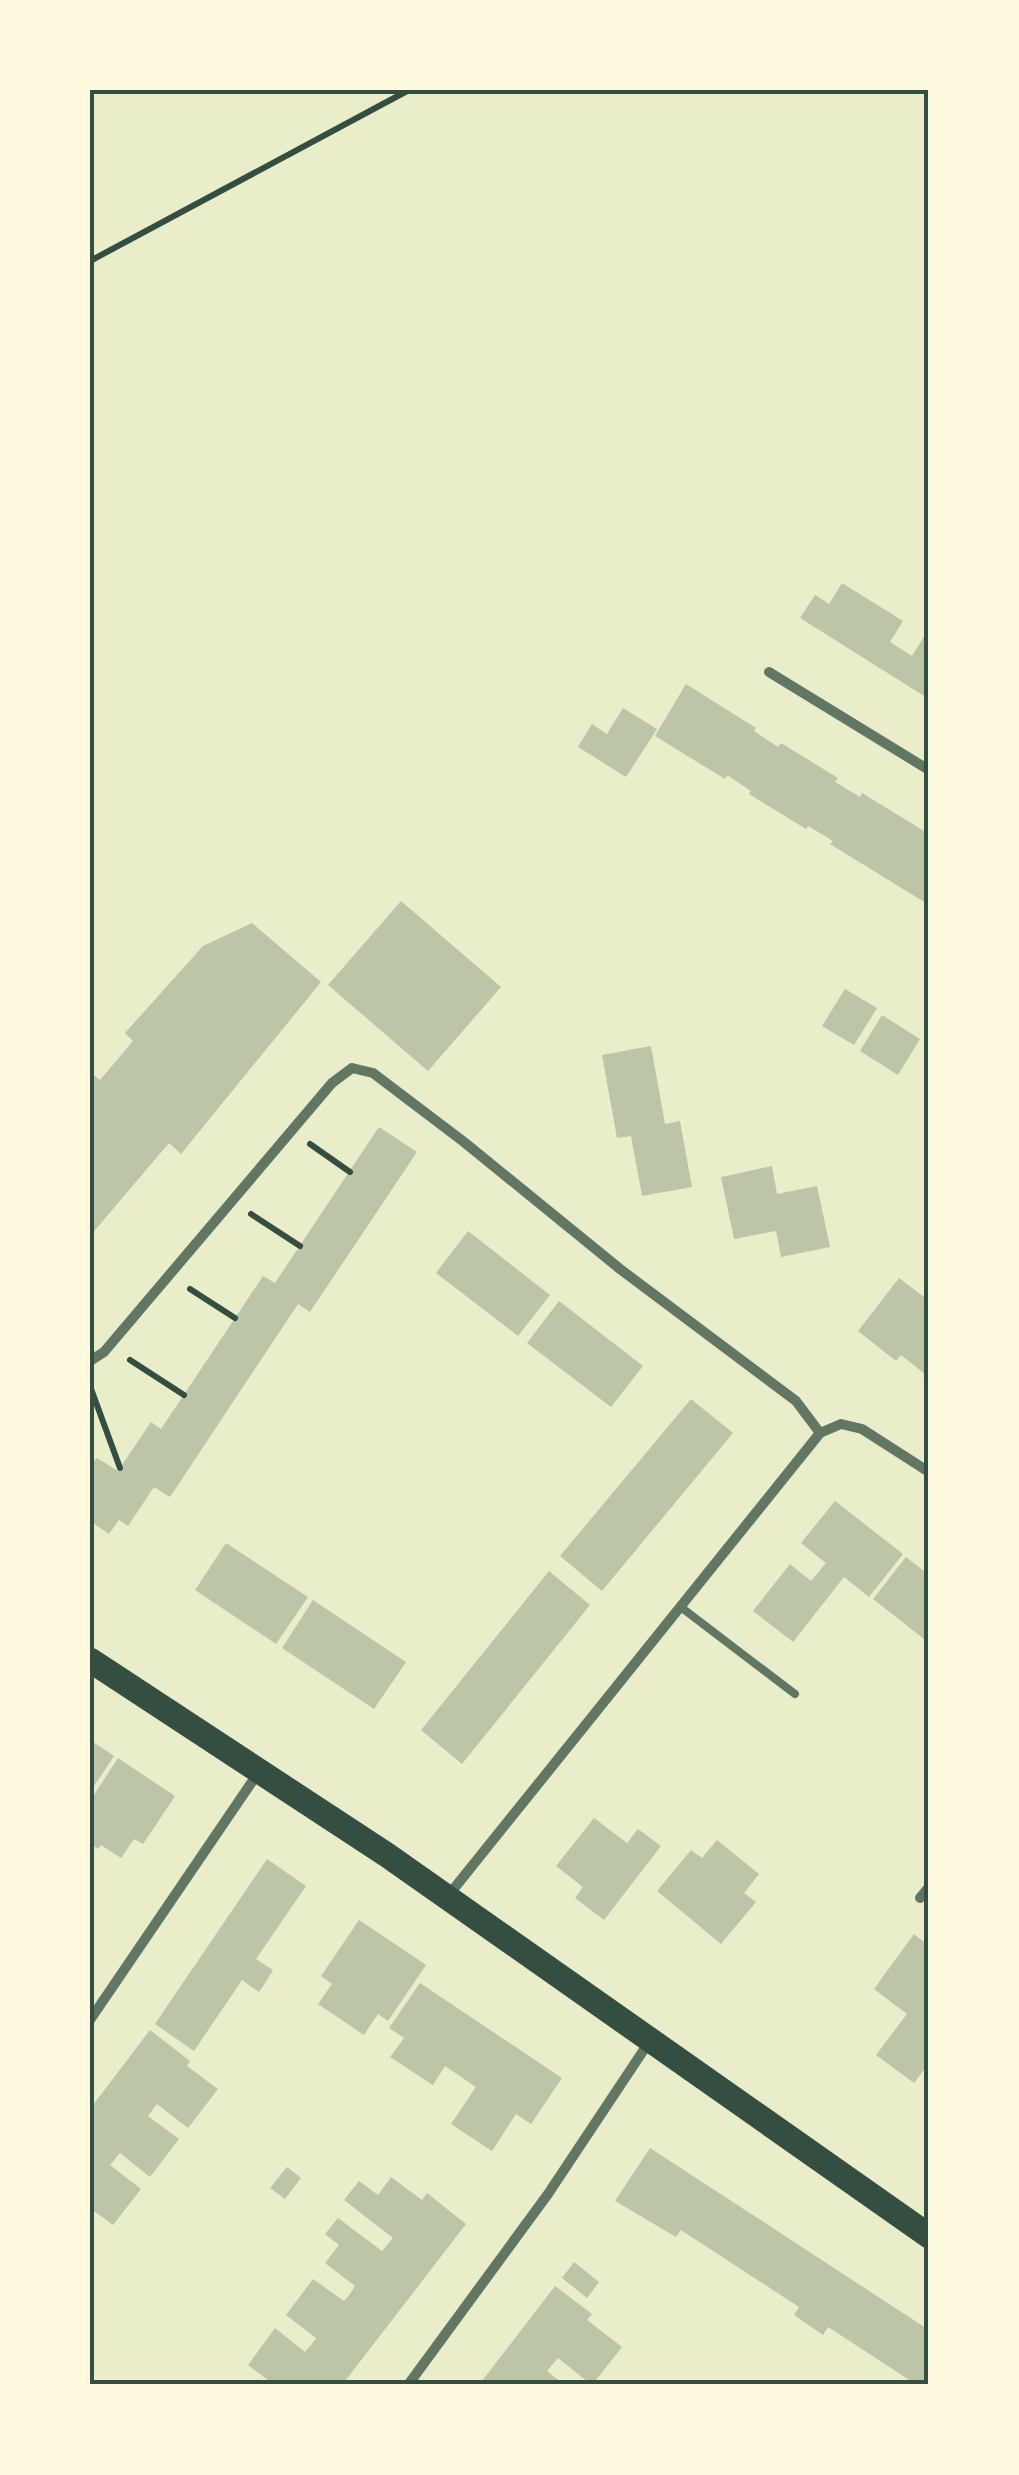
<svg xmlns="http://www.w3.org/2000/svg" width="1019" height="2475" font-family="'Open Sans',sans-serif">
	<rect width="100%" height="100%" fill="#e9edc9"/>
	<path fill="#bcc5a7" d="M842,583L903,621L890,642L912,656L925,635L929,637V699L800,618L815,595L829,604Z
		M686,684L756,728L754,731L778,747L781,743L838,778L835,782L860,797L862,793L929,834V905L830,844L833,841L808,826L806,829L749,794L751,791L727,775L725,779L655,736Z
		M623,708L657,729L626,777L578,747L592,724L607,734Z
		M401,901L501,987L428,1071L328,985Z
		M252,923L321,982L181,1154L169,1143L90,1236V1072L100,1080L133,1041L125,1033L203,946Z
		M845,989L877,1008L854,1045L822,1026Z
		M882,1015L920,1039L898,1075L860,1051Z
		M651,1046L665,1124L680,1121L692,1187L642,1196L631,1136L617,1138L602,1055Z
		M379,1127L417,1152L310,1312L298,1304L170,1497L154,1487L128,1526L119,1520L109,1534L90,1521L93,1502L90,1500V1466L97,1458L118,1471L151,1422L161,1429L263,1276L275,1283Z
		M772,1166L777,1194L817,1186L830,1247L781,1257L776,1231L734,1239L721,1177Z
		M468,1231L550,1295L518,1336L436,1273Z
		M899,1278L929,1301V1383L923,1379L926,1375L901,1355L896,1361L858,1331Z
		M559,1301L643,1366L611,1407L527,1343Z
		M691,1399L733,1433L602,1591L560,1556Z
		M835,1501L903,1554L869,1597L844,1577L793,1642L753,1611L790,1564L811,1581L826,1563L801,1543Z
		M226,1543L308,1597L276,1644L195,1590Z
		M906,1557L929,1575V1643L873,1599Z
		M549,1571L590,1605L462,1764L421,1730Z
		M313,1600L406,1662L374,1709L282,1648Z
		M90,1740L114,1756L90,1792Z
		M118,1758L175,1796L143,1844L134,1839L121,1858L101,1845L98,1849L90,1844V1801Z
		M594,1818L627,1843L638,1829L661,1846L604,1920L575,1898L583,1887L556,1866Z
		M717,1840L759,1874L744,1893L756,1902L721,1944L657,1891L691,1850L702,1858Z
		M267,1859L306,1886L256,1959L273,1970L267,1980L259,1992L242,1980L194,2051L155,2024Z
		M359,1920L426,1965L388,2021L378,2014L364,2035L318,2004L332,1984L321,1976Z
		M914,1934L929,1946V2063L914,2083L876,2055L907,2014L874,1989Z
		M420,1983L562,2078L531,2124L516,2114L492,2151L451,2124L476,2087L445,2066L433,2085L390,2057L404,2038L389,2028Z
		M150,2030L190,2061L187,2066L218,2089L188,2128L157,2104L148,2116L179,2139L150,2177L120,2153L110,2165L141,2189L113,2225L90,2208V2109Z
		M650,2148L929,2330V2385H917L828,2327L823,2335L794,2315L799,2307L681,2230L676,2237L615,2201Z
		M287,2167L301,2178L285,2199L270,2188Z
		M391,2177L422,2200L427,2193L466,2224L342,2385H274L248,2365L275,2328L305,2352L312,2344L316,2338L286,2315L313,2279L344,2301L350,2294L355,2286L325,2263L339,2245L325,2234L338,2218L382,2251L393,2238L344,2200L359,2181L378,2195Z
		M574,2262L599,2282L587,2298L562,2278Z
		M555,2286L592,2314L587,2320L622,2347L592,2385L558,2358L547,2371L564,2385H479Z"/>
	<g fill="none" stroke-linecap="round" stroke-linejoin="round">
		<path stroke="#344e41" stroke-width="6" d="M90,261L409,90
			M310,1144L350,1172
			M251,1214L300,1246
			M190,1289L235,1318
			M130,1360L184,1395
			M90,1386L120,1468"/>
		<path stroke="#617663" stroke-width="8" d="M682,1608L795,1694"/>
		<path stroke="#617663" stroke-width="10" d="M769,672L929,770
			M90,1361L104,1352L332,1083L352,1068L373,1073L464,1142L620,1269L796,1401L820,1433
			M448,1896L820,1433L841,1424L862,1429L929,1472
			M920,1898L929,1887
			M90,2020L260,1770
			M408,2385L548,2194L649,2042"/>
		<path stroke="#344e41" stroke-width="25" d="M90,1660L387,1855L929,2236"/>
	</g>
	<rect width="1019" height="2475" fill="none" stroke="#fefae0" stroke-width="185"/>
	<rect x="92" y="92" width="834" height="2290" fill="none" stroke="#344e41" stroke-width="4"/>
</svg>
